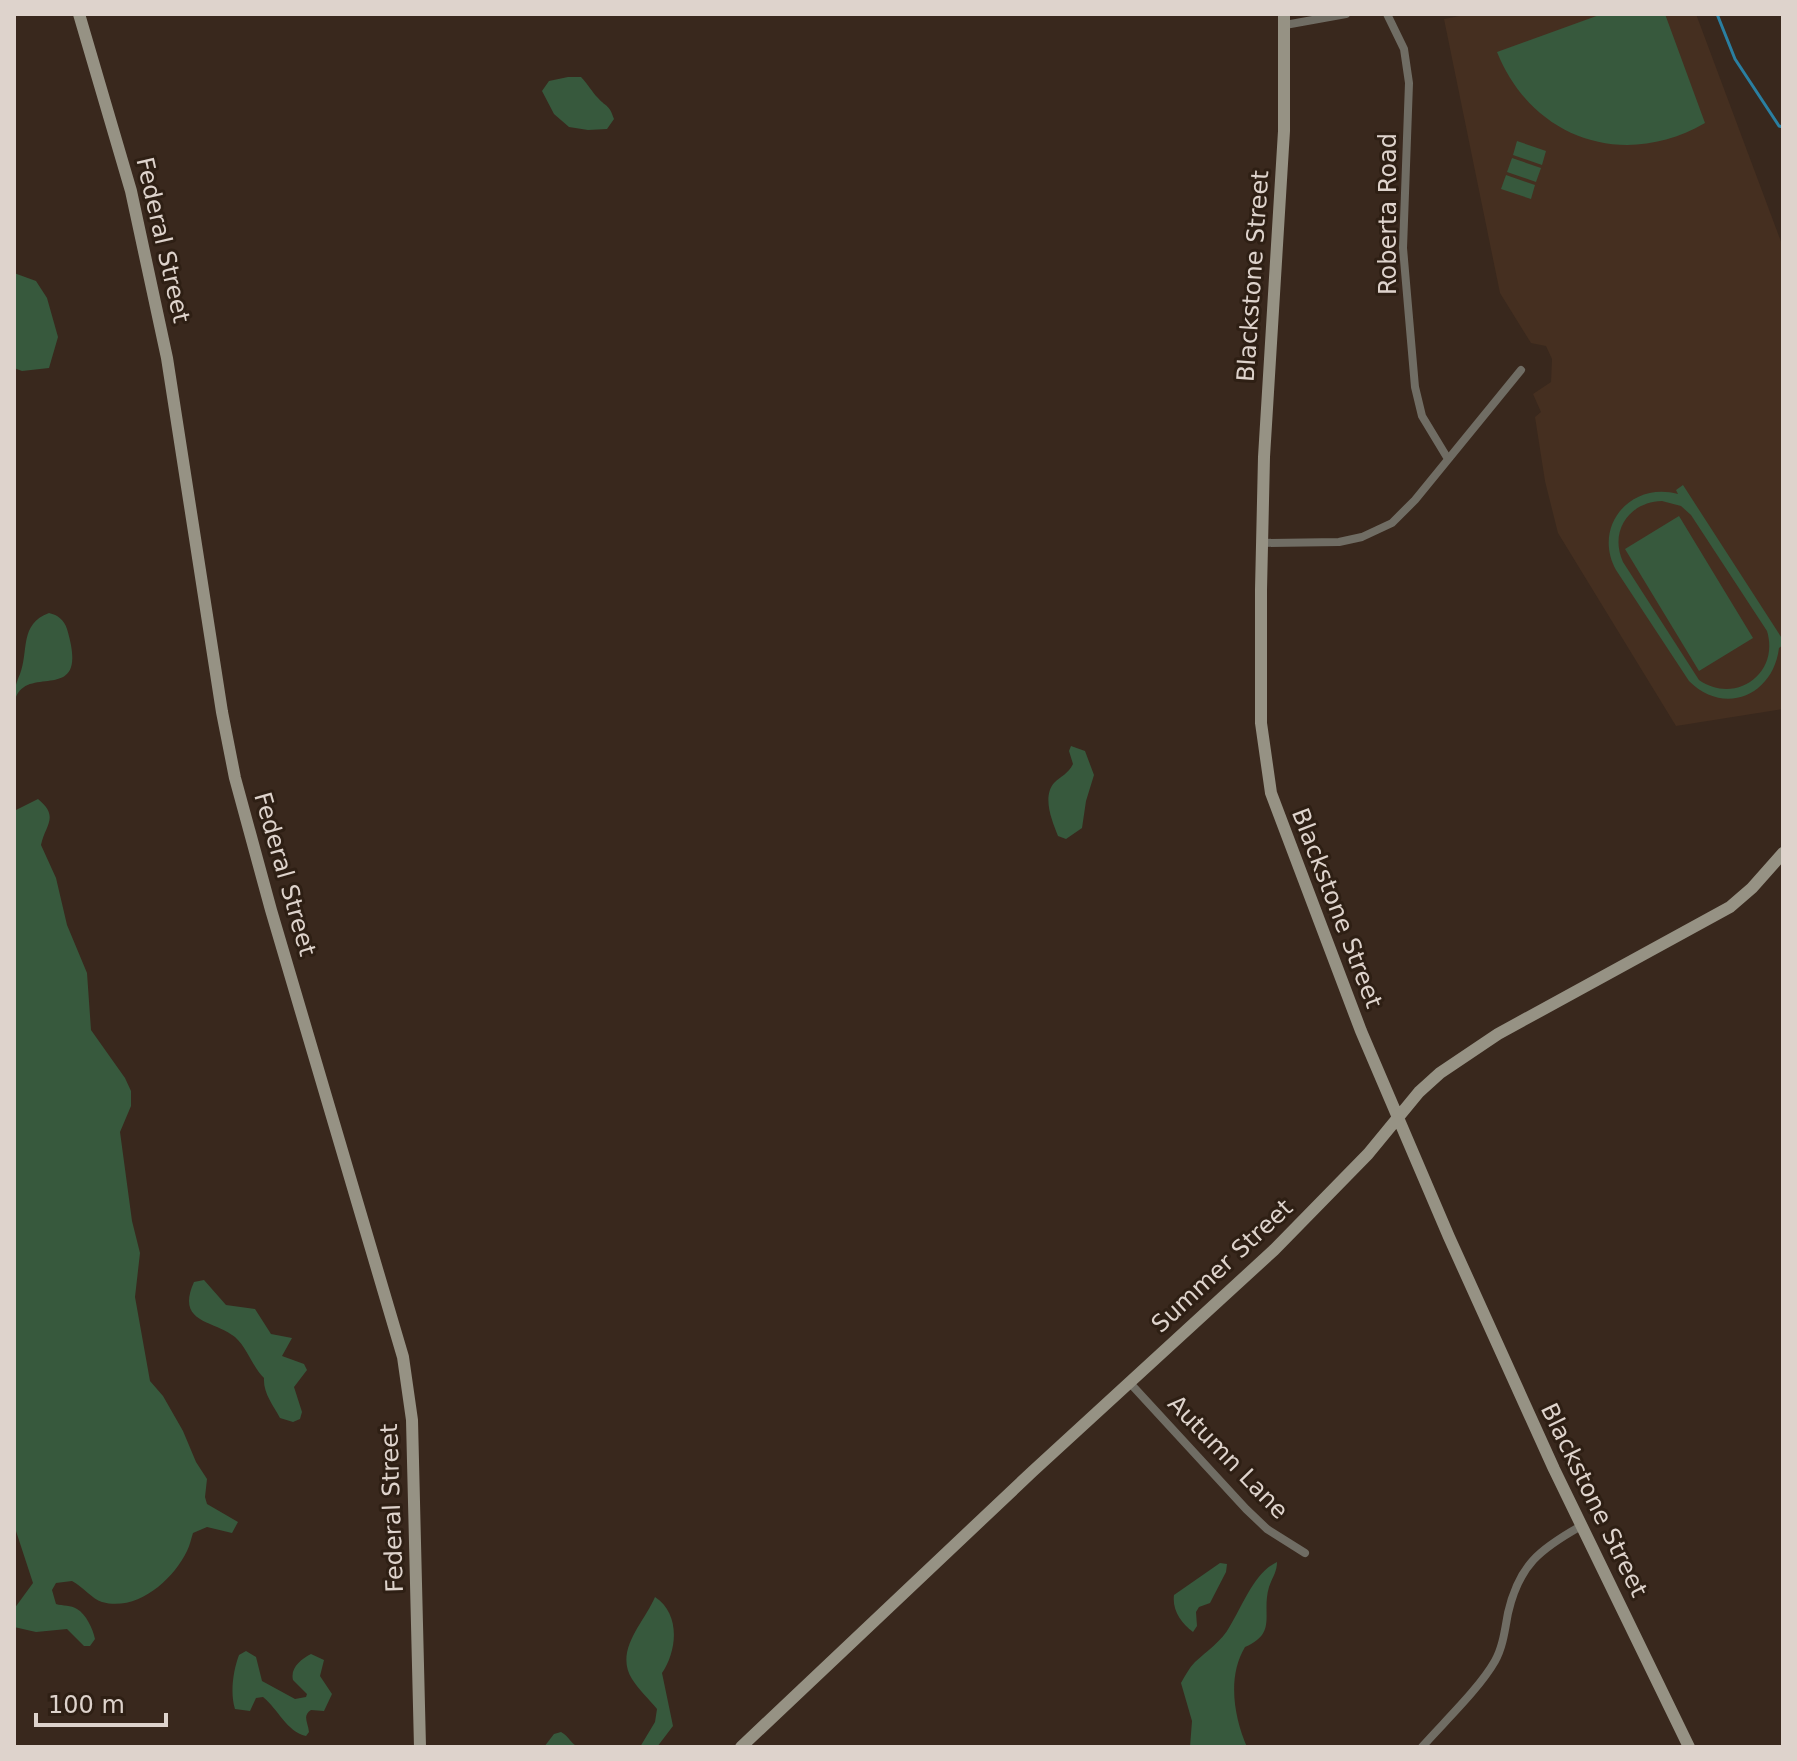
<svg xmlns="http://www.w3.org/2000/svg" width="1797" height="1761" font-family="'DejaVu Sans',sans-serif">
	<rect width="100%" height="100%" fill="#39281d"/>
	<path fill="#452f20" d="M1470,14H1696L1783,247V709L1676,726L1558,533L1545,481L1535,417L1541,412L1533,394L1551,382L1552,359L1546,346L1531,343L1500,293L1444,19Z"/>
	<path fill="#37593d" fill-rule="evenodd" d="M1602,14H1665L1705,123C1624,170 1532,139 1497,52Z
		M568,77H581C588,84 592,92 598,98C607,108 609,104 614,119L607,129L588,130L569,127L554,114L542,91L549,81Z
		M1517,141L1546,151L1542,165L1513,155Z
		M1512,158L1541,168L1536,182L1507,172Z
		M1506,175L1535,185L1531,199L1501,189Z
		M14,273L36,281L47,298L58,337L49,368L22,371L14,368Z
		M1683,485L1783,640V645L1779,648C1773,696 1724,716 1689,681L1616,570C1592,526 1631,481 1678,494L1676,490ZM1662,501L1681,506L1691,515L1767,631C1780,674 1735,705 1699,680L1623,562C1609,531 1629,502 1662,501Z
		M1679,516L1753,638L1699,671L1625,549Z
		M49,613C58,615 64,620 67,629C92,712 21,657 14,705C14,692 15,685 20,674C29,651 19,624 49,613Z
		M1071,746L1085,751L1094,775L1086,801L1082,828L1066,839L1058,836C1052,821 1042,797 1054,783C1061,776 1068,774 1073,764L1069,751Z
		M38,799C60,817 45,825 41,845L56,878L67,925L87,973L91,1030L125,1078L131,1091V1106L120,1132L132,1221L140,1253L135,1297L150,1381L163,1396L183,1431L196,1462L207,1479L205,1497L207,1504L238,1522L232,1533L207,1527L193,1533C191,1539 190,1545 187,1551C173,1580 137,1612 102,1602C92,1599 82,1586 72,1581L56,1583L52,1590L56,1604C63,1606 71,1605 77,1609C86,1614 93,1629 95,1639L90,1646H84L67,1629L36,1632L14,1627V1609L33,1583L14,1525V811Z
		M204,1280L226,1305L255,1309L271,1334L292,1338L282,1356L304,1364L307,1370L294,1387L302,1412L300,1419L293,1422L280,1418C273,1405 263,1393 264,1378C252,1366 248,1349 235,1337C215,1320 175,1324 194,1282Z
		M1277,1562C1277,1572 1272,1578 1269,1587C1261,1614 1278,1633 1245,1647C1227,1677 1234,1717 1247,1747H1190L1192,1721L1181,1683C1185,1676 1189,1668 1195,1662C1207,1651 1222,1641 1230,1626C1243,1605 1254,1573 1277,1562Z
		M1220,1563L1227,1564L1226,1572L1210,1603L1199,1607L1196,1612L1197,1626L1193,1632C1181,1623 1172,1610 1174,1595Z
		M655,1597C681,1614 677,1651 662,1673L673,1726L657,1747H640L655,1722L657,1709C649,1699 639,1690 632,1679C614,1650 644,1623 655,1597Z
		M246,1651L256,1657L262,1681L295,1699L306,1697L307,1694L293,1680C290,1668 301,1659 311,1654L324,1660L320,1676L332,1694L324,1711L311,1710C302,1716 308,1722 309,1732L306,1736C286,1731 279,1710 263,1697L256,1698L250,1711L235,1709C230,1693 233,1671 239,1655Z
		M561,1732C569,1736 570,1743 578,1747H544L554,1734Z"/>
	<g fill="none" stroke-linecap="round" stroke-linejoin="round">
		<path stroke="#2a7fa1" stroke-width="3" d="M1717,14L1735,59L1779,126L1783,127"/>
		<path stroke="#706d64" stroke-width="8" d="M1387,14L1404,49L1409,83L1403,248L1415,387L1422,416L1448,459
			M1285,25L1346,14
			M1262,543L1339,542L1362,537L1392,523L1415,500L1521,370
			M1129,1382L1246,1509L1267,1529L1305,1553
			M1422,1747C1444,1722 1479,1689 1495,1661C1503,1647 1505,1629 1508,1613C1519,1565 1540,1549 1581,1526"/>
		<path stroke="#969284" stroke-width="12" d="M79,14L131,191L167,358L222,712L235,778L271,910L403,1357L412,1420L420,1747
			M1284,14V131L1264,457L1261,590V723L1271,793L1361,1031L1449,1237L1554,1469L1689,1747
			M741,1747L1033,1471L1274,1250L1368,1154L1419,1092L1440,1073L1498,1034L1730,907L1752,888L1783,853"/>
	</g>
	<g text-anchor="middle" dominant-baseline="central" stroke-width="6" stroke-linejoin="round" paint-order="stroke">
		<g font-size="24" fill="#ded3cc" stroke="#2e1f14">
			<text transform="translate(1388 214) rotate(-90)">Roberta Road</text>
			<text transform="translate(163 240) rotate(77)">Federal Street</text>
			<text transform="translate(1253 276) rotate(-86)">Blackstone Street</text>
			<text transform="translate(285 874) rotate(74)">Federal Street</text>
			<text transform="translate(1337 908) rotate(69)">Blackstone Street</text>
			<text transform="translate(1222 1266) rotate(-43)">Summer Street</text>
			<text transform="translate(1228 1457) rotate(46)">Autumn Lane</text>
			<text transform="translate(1594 1500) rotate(64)">Blackstone Street</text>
			<text transform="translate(392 1508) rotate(-92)">Federal Street</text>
		</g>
	</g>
	<rect width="1797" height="1761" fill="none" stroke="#ded3cc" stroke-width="32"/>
	<path d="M36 1713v12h130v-12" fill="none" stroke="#ded3cc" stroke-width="4"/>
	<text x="48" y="1713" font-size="24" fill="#ded3cc" stroke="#2e1f14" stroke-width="6" paint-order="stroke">100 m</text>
</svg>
